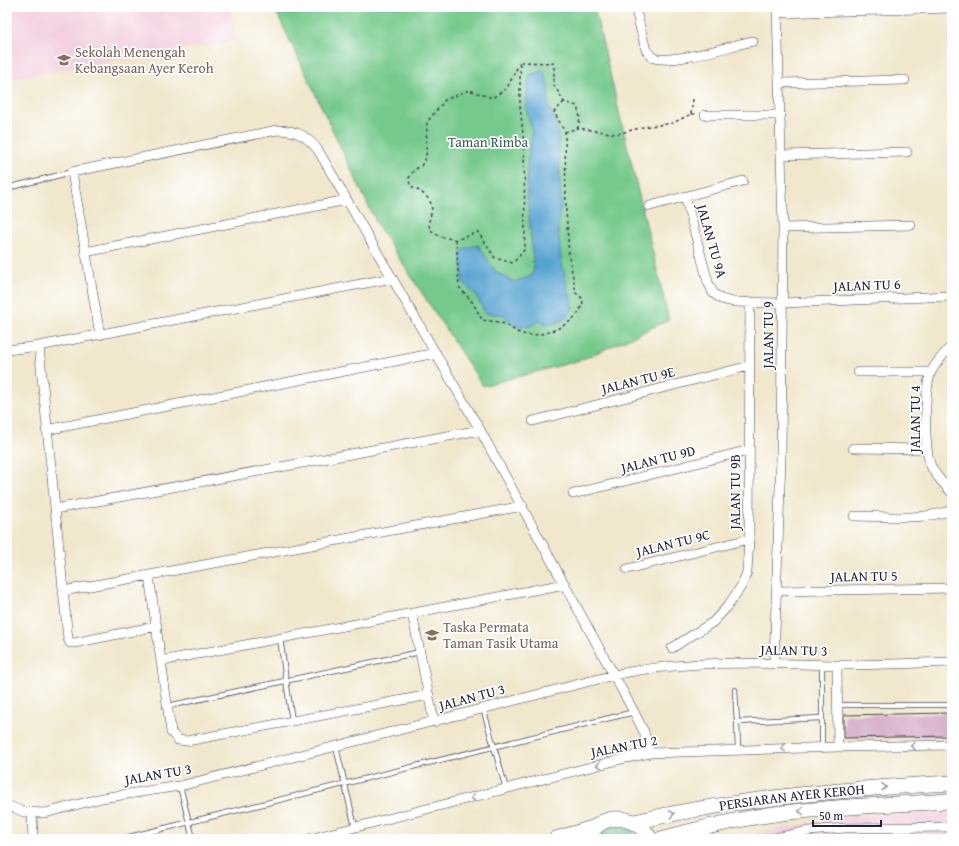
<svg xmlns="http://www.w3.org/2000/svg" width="959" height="846" font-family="'Gentium Book Plus',serif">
	<rect width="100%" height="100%" fill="#fff"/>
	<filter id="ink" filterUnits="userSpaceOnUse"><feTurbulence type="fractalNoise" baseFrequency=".025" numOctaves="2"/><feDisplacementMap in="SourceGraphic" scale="8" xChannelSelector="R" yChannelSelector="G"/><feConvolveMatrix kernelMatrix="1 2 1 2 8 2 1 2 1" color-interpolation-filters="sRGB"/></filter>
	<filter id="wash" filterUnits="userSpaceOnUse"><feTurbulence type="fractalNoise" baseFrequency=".012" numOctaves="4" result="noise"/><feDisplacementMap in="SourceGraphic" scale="16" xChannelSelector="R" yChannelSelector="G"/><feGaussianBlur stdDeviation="0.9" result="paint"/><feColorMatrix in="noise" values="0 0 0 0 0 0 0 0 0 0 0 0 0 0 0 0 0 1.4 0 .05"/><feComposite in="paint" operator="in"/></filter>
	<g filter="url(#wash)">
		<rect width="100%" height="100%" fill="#f0e7cc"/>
		<path fill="#f3cfdf" d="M7,7H229L237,40L7,79Z
			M952,813V839H728L847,816Z"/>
		<path fill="#74c98c" stroke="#4b7664" d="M274,7H594L669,320L581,360L483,386L378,226Z
			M614,826L630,829L640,839H597L607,829Z"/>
		<path fill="#57a3d0" stroke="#3c6286" d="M544,71L548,84L549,107L558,130L561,202L558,228L561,260L573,308L565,319L550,325L539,321L529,327L515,326L503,315L485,313L476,295L463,283L461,252L468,247L478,245L496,272L514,282L531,276L534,270L527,197V166L532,131L526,108L529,75Z"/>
		<g id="blocks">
			<path fill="#d6adcb" d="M950,713L951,736L844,738V715Z"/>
		</g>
	</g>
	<g filter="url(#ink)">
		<use href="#blocks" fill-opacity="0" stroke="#414051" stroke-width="1"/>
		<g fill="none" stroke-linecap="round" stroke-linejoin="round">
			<defs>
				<path id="lane" d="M7,188L72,172
					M280,638L292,721
					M822,664V747
					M735,690L737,722L822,718
					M837,705H952
					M168,706L420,652
					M483,708L506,789
					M737,722L738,749
					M336,747L355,827
					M180,786L193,839
					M121,839L634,712"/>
				<path id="street" d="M635,7L646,50L653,58C676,64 728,46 753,41
					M777,13L952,8
					M780,83L905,80
					M705,115H781
					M782,155L907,152
					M685,196L708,282L713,293L721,299L733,302L782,303L952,296
					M650,206L743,181
					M783,228L911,225
					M85,252L347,200
					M100,335L72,172L277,130C296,130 306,135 318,150L480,430L634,712L644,732L650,753
					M952,345C945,353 936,362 931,372C924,389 924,450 931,466C936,477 945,485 952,493
					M39,346L68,639L70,643H74L157,626
					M7,350L39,346L392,278
					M858,372H931
					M533,421L749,366
					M46,430L436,353
					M853,448L926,449
					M573,494L749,450
					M55,509L480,430
					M854,516C886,516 921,521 952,510
					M627,569L749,539
					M149,576L171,732L178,740L187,741L429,695
					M63,591L523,506
					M777,591L952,588
					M412,613L434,722
					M672,648L713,622L727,607L742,585L747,572L749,539L750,302
					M161,661L565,584
					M774,663L781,457L783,228L777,7
					M837,665L838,747
					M7,805L24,812L45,813L102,798L180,786L614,675C687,659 763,663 837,665C875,665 914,663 952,662
					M32,813L33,839
					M309,839L626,758L650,753L838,747L952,745
					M771,839L809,831L845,828L952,827"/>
				<g id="primary">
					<path id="s1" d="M634,822C739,798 845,789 952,783"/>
					<path d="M556,839L596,827"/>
					<path d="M587,839C599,811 637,813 650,839"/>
					<path d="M661,839C701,828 741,818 782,813C839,806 895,804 952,801"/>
				</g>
			</defs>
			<use href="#lane" stroke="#414051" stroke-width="6"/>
			<use href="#street" stroke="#414051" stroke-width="10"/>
			<use href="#primary" stroke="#414051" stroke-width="16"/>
			<path stroke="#414051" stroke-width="1.5" stroke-dasharray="3 3" stroke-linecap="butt" d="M564,102L554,112L565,132L566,209L569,256L576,293L583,299C583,321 548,336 529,335C515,334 514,328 504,324C498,321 489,321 482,320L473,303L459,287L456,240L478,232L495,258L513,263L525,249L524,143L520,106V62L553,63L554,67V85L564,102L577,106L580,117L578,128L617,134L643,127L673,123L691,114H696
				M691,114L693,99
				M565,132L578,128
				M456,240C448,238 438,237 432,231C420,218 450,205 410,186L409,178L414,170L421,166L426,158L427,122L445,100L469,90L492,98L507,88L520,62"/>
			<use href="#lane" stroke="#fff" stroke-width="4.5"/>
			<use href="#street" stroke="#fff" stroke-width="9"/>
			<use href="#primary" stroke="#fff" stroke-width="15"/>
		</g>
		<defs><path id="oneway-chevron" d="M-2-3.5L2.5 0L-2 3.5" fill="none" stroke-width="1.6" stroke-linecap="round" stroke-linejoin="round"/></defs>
		<g stroke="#9c9ca7">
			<use href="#oneway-chevron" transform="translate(913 746) rotate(179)"/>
			<use href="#oneway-chevron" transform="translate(783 748) rotate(178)"/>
			<use href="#oneway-chevron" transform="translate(599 765) rotate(165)"/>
			<use href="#oneway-chevron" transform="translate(884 787) rotate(-3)"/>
			<use href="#oneway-chevron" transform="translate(473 798) rotate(166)"/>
			<use href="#oneway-chevron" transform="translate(801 811) rotate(175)"/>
			<use href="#oneway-chevron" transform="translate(672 814) rotate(-10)"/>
		</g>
	</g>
	<defs>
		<symbol id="school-bare" viewBox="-9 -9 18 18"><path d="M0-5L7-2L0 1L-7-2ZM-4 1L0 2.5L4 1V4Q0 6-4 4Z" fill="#8d6e63" stroke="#fff" stroke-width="2.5" paint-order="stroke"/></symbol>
	</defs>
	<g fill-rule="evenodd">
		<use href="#school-bare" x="54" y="50" width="20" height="20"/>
		<use href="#school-bare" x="422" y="625" width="20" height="20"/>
	</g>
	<g text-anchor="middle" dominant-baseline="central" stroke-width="3.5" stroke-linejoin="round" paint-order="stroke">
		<g font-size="14" fill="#785e54" stroke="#fff" text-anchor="start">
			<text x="75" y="52">Sekolah Menengah<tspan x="75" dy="16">Kebangsaan Ayer Keroh</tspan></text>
			<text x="443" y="627">Taska Permata<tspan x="443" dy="16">Taman Tasik Utama</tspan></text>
		</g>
		<g font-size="14" fill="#3f5c57" stroke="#fff">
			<text x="488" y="142">Taman Rimba</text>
		</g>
		<g font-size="14" fill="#22223b" stroke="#fff">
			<text transform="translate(712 241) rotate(74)">JALAN TU 9A</text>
			<text transform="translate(867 285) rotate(-2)">JALAN TU 6</text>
			<text transform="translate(768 335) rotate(-90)">JALAN TU 9</text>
			<text transform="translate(638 380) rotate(-14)">JALAN TU 9E</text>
			<text transform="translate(915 419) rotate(-90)">JALAN TU 4</text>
			<text transform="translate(658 459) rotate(-14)">JALAN TU 9D</text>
			<text transform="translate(735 492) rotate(-90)">JALAN TU 9B</text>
			<text transform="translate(673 543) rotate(-14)">JALAN TU 9C</text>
			<text transform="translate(864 576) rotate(-1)">JALAN TU 5</text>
			<text transform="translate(794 650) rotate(1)">JALAN TU 3</text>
			<text transform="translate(472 697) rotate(-15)">JALAN TU 3</text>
			<text transform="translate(624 746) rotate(-11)">JALAN TU 2</text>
			<text transform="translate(158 774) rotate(-10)">JALAN TU 3</text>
			<text stroke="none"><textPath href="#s1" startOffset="160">PERSIARAN AYER KEROH</textPath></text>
		</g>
	</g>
	<rect width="959" height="846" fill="none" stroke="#fff" stroke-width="24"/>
	<path d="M813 820v6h68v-6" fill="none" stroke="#22223b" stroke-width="2"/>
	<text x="819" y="820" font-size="12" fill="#22223b" stroke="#ffffff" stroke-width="3" paint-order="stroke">50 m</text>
</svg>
